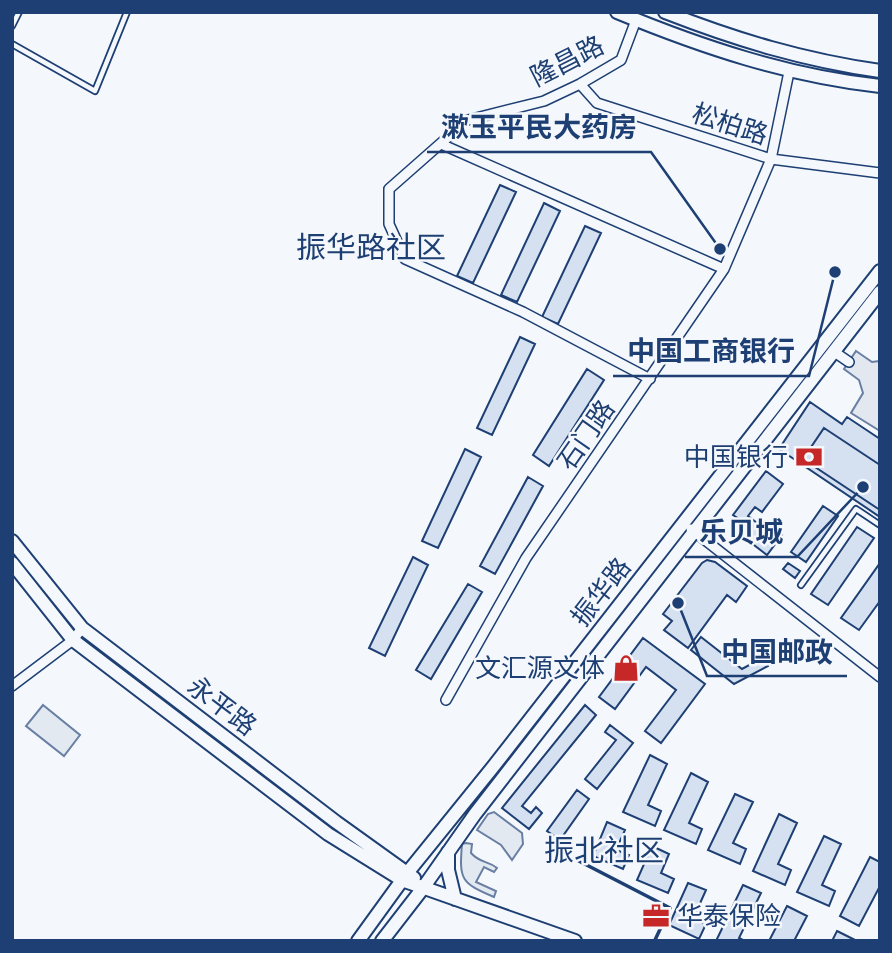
<svg xmlns="http://www.w3.org/2000/svg" width="892" height="953" font-family="Cabin,'Noto Sans SC',sans-serif">
	<rect width="100%" height="100%" fill="#f4f7fb"/>
	<path fill="#e3e9f0" stroke="#687fa3" stroke-width="2" d="M43,705L80,735L64,756L26,726Z
		M494,812L522,833L523,844L512,860L501,845L477,830L488,814Z
		M466,843L472,844L471,853C481,864 487,860 497,868L494,872L484,867L476,882L496,891L494,897C461,883 459,880 462,844Z"/>
	<path fill="#e3e8f0" stroke="#687fa3" stroke-width="2" d="M856,351L872,362L880,361V431L851,413L863,393L859,380L844,369Z"/>
	<path fill="#d5e0f0" stroke="#1d3f73" stroke-width="2" d="M500,185L516,192L473,283L457,276Z
		M544,203L560,211L517,302L501,295Z
		M585,226L601,233L558,324L542,317Z
		M520,337L535,344L492,435L477,428Z
		M587,369L604,380L549,466L533,455Z
		M810,402L842,424L847,417L880,439V517L779,449Z
		M824,428L880,465V510L803,459Z
		M465,449L481,457L438,548L422,541Z
		M766,471L783,484L762,512L755,507L748,516L773,535L776,530L782,535L767,555L732,528L739,519L733,515Z
		M528,477L543,486L495,574L480,566Z
		M823,506L838,516L806,562L791,552Z
		M857,527L874,538L828,605L811,594Z
		M413,557L428,565L385,656L369,648Z
		M707,560L715,562L747,586L736,602L727,595L688,648L664,630L672,621L663,614L702,563Z
		M788,563L800,571L795,578L783,569Z
		M880,563V601L859,630L841,618Z
		M468,584L482,592L431,679L416,670Z
		M701,637L742,669L764,657L768,666L734,684L691,650Z
		M643,638L705,684L661,743L645,731L676,690L646,667L615,709L599,697Z
		M585,705L596,715L522,806L531,813L536,807L542,813L529,829L502,808Z
		M610,725L633,743L597,789L585,779L616,740L605,732Z
		M650,755L667,764L648,805L661,811L655,826L623,812Z
		M691,773L708,782L689,823L702,829L696,844L664,830Z
		M577,790L589,799L560,840L547,831Z
		M735,794L753,802L733,843L746,849L740,864L708,850Z
		M779,814L797,823L778,864L791,870L785,885L753,871Z
		M607,822L625,830L616,850L629,855L623,869L593,856Z
		M824,836L841,844L822,885L835,891L829,906L797,892Z
		M652,846L669,854L661,873L674,879L668,893L637,880Z
		M870,857L880,862V886L859,926L840,916Z
		M688,883L706,890L693,919L706,924L699,939L669,925Z
		M743,885L761,893L739,938L745,941H716Z
		M787,906L807,916L794,941H769Z
		M837,931L857,941H832Z"/>
	<g fill="none" stroke-linecap="round" stroke-linejoin="round">
		<defs>
			<path id="lane" d="M12,26L19,12
				M12,44L95,91L127,12
				M801,585L856,509L880,525"/>
			<path id="street" d="M636,20L621,60L580,84L544,101L464,121L448,137L389,189V224L405,259L523,312L650,379
				M580,84L597,103L771,159L880,173
				M441,144L724,269
				M833,351L849,362
				M691,529L880,677
				M12,686L73,640L82,628
				M446,700L526,558L724,269L771,159L789,72"/>
			<path id="secondary" d="M617,12C702,47 788,76 880,86
				M665,12C737,40 803,60 880,71
				M12,541L82,628L336,822L414,878
				M12,563L73,640L328,834L402,880L575,941
				M448,852V870L455,899
				M358,941L408,872L493,767L880,271
				M382,941L423,888L475,814L880,292"/>
		</defs>
		<use href="#lane" stroke="#1d3f73" stroke-width="8"/>
		<use href="#street" stroke="#1d3f73" stroke-width="12"/>
		<use href="#secondary" stroke="#1d3f73" stroke-width="16"/>
		<use href="#lane" stroke="#f4f7fb" stroke-width="4.5"/>
		<use href="#street" stroke="#f4f7fb" stroke-width="9"/>
		<use href="#secondary" stroke="#f4f7fb" stroke-width="12"/>
		<path stroke="#1d3f73" stroke-width="3.5" d="M575,859L670,908L655,940"/>
	</g>
	<defs>
		<symbol id="bank-bare" viewBox="-9 -9 18 18"><path d="M-6-4H6V4H-6ZM0-2.3a2.3 2.3 0 1 0 0 4.6a2.3 2.3 0 1 0 0-4.6Z" fill="#c62828" stroke="#f4f7fb" stroke-width="2.5" paint-order="stroke"/></symbol>
		<symbol id="shop-bare" viewBox="-9 -9 18 18"><path d="M-5-2.5h2.3a2.7 3.5 0 0 1 5.4 0H5L5.5 6h-11ZM-1.5-2.5h3a1.5 2.3 0 0 0-3 0Z" fill="#c62828" stroke="#f4f7fb" stroke-width="2.5" paint-order="stroke"/></symbol>
		<symbol id="office-bare" viewBox="-9 -9 18 18"><path d="M-6-3h4V-5.5h4V-3h4V5H-6ZM-1-4.5V-3h2v-1.5ZM-6 0V1H6V0Z" fill="#c62828" stroke="#f4f7fb" stroke-width="2.5" paint-order="stroke"/></symbol>
	</defs>
	<g fill-rule="evenodd">
		<use href="#bank-bare" x="790" y="438" width="38" height="38"/>
		<use href="#shop-bare" x="607" y="649" width="38" height="38"/>
		<use href="#office-bare" x="637" y="897" width="38" height="38"/>
	</g>
	<g text-anchor="middle" dominant-baseline="central" stroke-width="5" stroke-linejoin="round" paint-order="stroke">
		<g font-size="26" fill="#1d3f73" stroke="#f4f7fb">
			<text transform="translate(567 61) rotate(-27)">隆昌路</text>
			<text transform="translate(730 124) rotate(18)">松柏路</text>
			<text transform="translate(586 435) rotate(-55)">石门路</text>
			<text transform="translate(601 592) rotate(-52)">振华路</text>
			<text transform="translate(222 706) rotate(37)">永平路</text>
		</g>
		<g font-size="26" fill="#1d3f73" stroke="#f4f7fb" text-anchor="end">
			<text x="788" y="457">中国银行</text>
			<text x="605" y="668">文汇源文体</text>
			<text x="677" y="916" text-anchor="start">华泰保险</text>
		</g>
		<g font-size="30" fill="#1d3f73" stroke="#f4f7fb">
			<text x="371" y="247">振华路社区</text>
			<text x="604" y="850">振北社区</text>
		</g>
	</g>
	<path fill="none" stroke="#1d3f73" stroke-width="2.5" d="M720 249L651 152H427M835 272L809 376H613M863 487L797 557H685M678 603L707 676H847"/>
	<g fill="#1d3f73" stroke="#f4f7fb" stroke-width="2.5">
		<circle cx="720" cy="249" r="7"/>
		<circle cx="835" cy="272" r="7"/>
		<circle cx="863" cy="487" r="7"/>
		<circle cx="678" cy="603" r="7"/>
	</g>
	<g font-size="28" text-anchor="middle" font-weight="bold" fill="#1d3f73" stroke="#f4f7fb" stroke-width="5" stroke-linejoin="round" paint-order="stroke">
		<text x="539" y="137">漱玉平民大药房</text>
		<text x="711" y="361">中国工商银行</text>
		<text x="741" y="542">乐贝城</text>
		<text x="777" y="662">中国邮政</text>
	</g>
	<rect width="892" height="953" fill="none" stroke="#1d3f73" stroke-width="28"/>
</svg>
